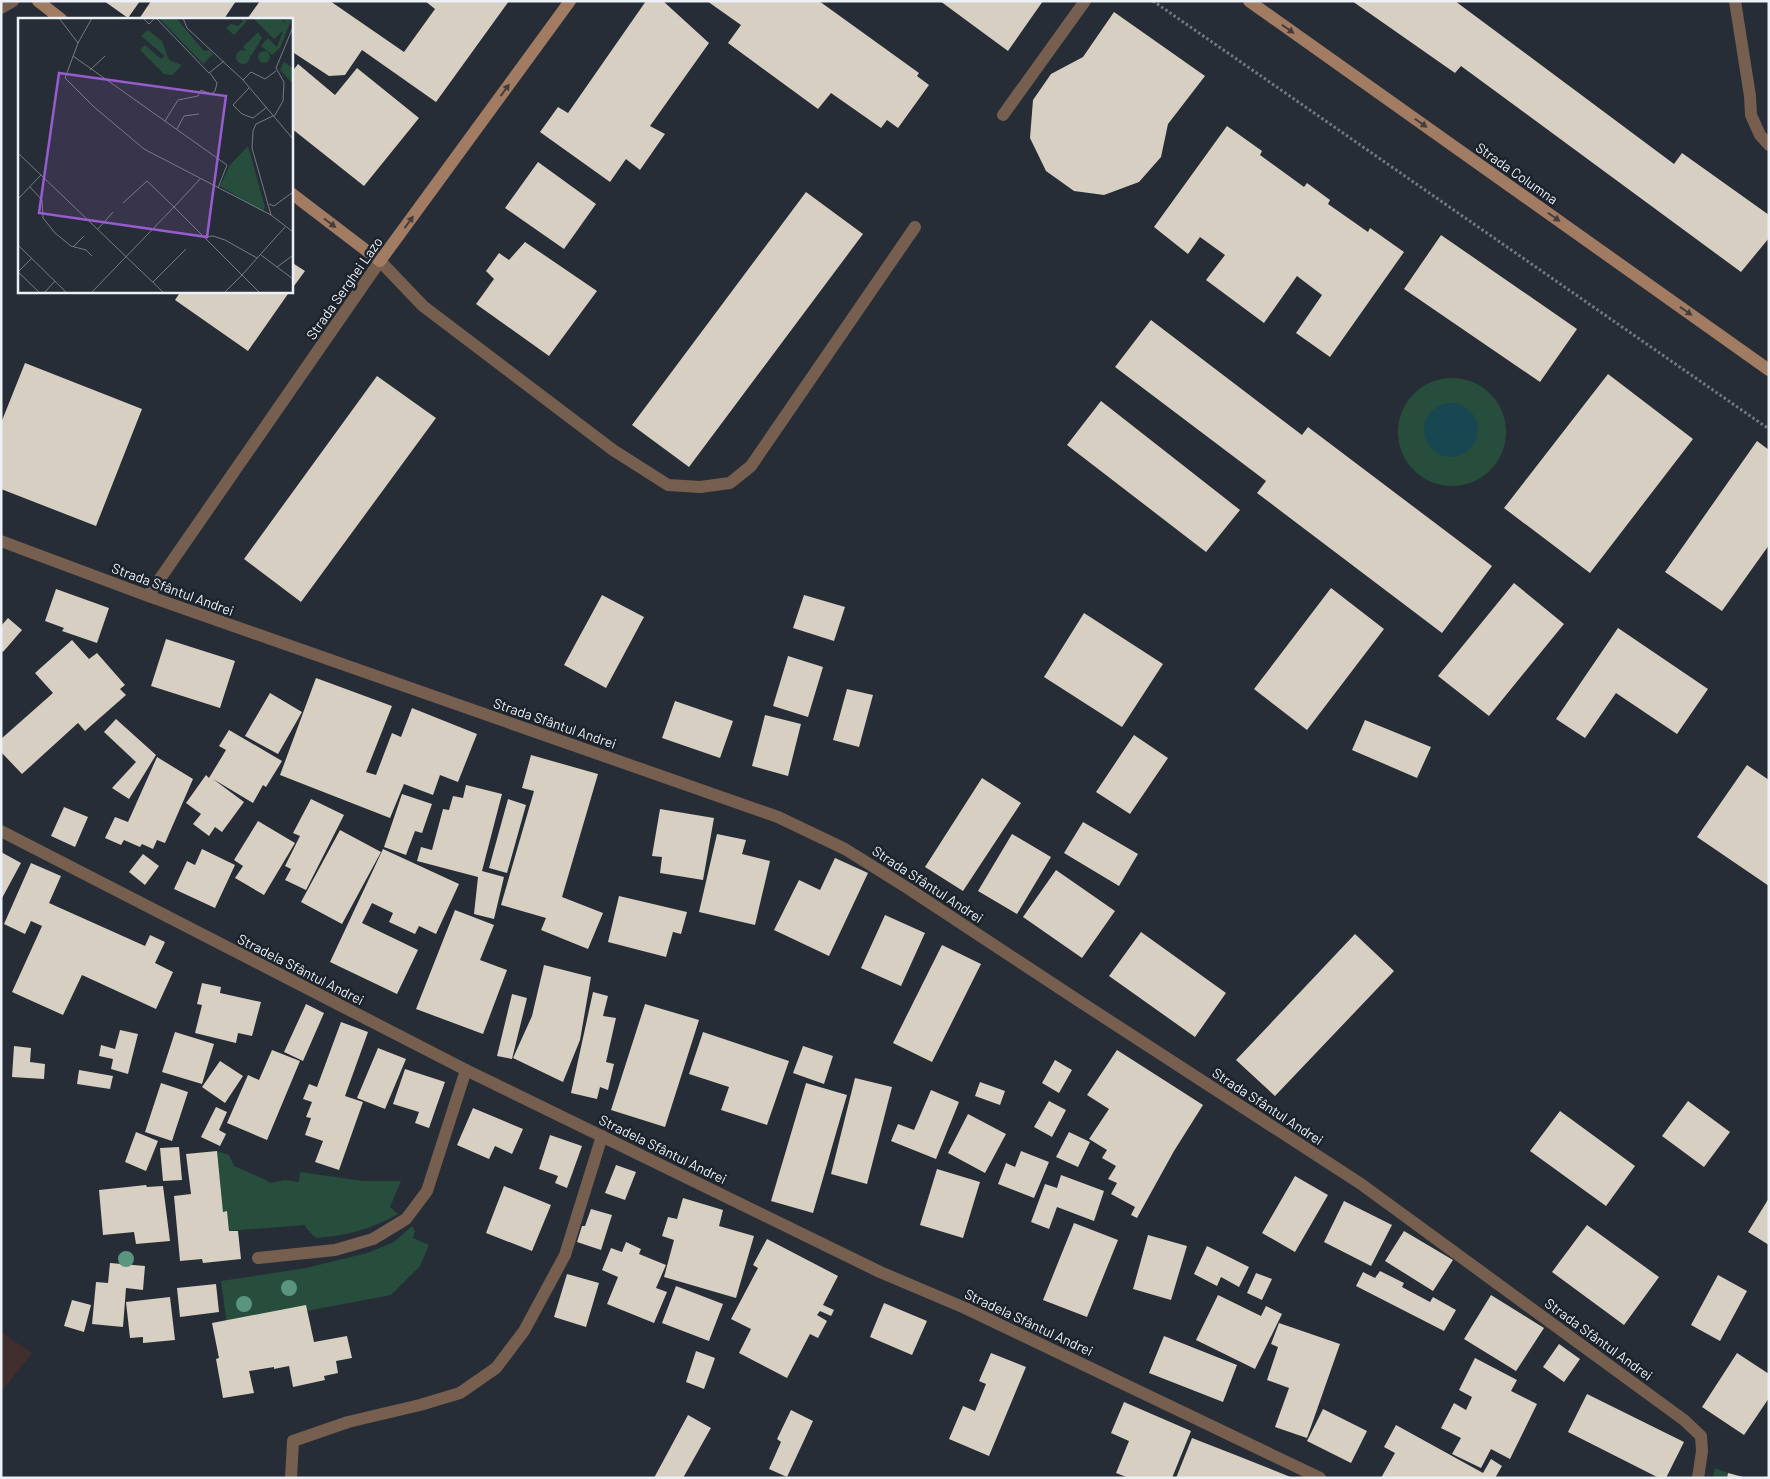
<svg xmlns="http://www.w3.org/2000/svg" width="1770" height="1479" font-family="Barlow,sans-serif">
	<rect width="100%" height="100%" fill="#262d36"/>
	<path fill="#422e2c" d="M1,1332L32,1353L1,1392Z"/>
	<path fill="#274d3c" d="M1398 432a54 54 0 1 1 108 0a54 54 0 1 1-108 0Z
		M217,1151L229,1155L234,1166L266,1180L270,1183L285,1180L299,1182L300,1172L363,1181H401L390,1207L398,1214C372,1229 345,1236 316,1238L306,1228L305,1225L229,1231L227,1212H223Z
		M412,1226L415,1231L413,1238L429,1245L420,1266L391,1295L227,1326L221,1281L306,1268L367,1253L394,1242Z
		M1715,1468L1728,1473L1727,1478H1713Z"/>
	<path fill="#194751" d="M1424 430a27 27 0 1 1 54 0a27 27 0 1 1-54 0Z"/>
	<path fill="#d7cfc2" d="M104,1H140L128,18Z
		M151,1H236L224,19H139Z
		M260,1H330L404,52L435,9L425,1H509L436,102L362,50L345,75L329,76L291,51V19H247Z
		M646,1H663L709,43L650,126L665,134L640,170L626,159L610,182L540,132L558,107L568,113Z
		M707,1H819L919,73L917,76L929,85L898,128L887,120L881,128L831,93L818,109L728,43L741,25Z
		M940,1H1043L1008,51Z
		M1352,1H1455L1674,164L1682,153L1769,215V238L1741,272L1461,66L1455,73Z
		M1114,12L1205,76L1168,124L1161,157L1139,182L1104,195L1074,191L1046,171L1030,138L1033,100L1051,74L1083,57Z
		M298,64L335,95L357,68L419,118L364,186L291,128V73Z
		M1227,126L1262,151L1260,155L1304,187L1307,183L1330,200L1328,204L1368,232L1370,228L1404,252L1330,357L1296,333L1322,295L1297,276L1264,323L1206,280L1225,255L1200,237L1188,254L1154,227Z
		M538,162L596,204L564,249L505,208Z
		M806,192L863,234L689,467L632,425Z
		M1441,235L1577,329L1540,382L1404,289Z
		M525,242L597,291L549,356L476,304L494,279L486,271L499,253L509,260Z
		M291,262L305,271L291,290Z
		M181,291H290L248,351L175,300Z
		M1151,320L1302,435L1308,427L1492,566L1442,633L1257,493L1266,481L1115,367Z
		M25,363L142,409L96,526L1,489V423Z
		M1608,374L1693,439L1590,573L1504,508Z
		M377,376L436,418L301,602L244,559Z
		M1101,401L1240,510L1206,552L1067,445Z
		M1757,441L1769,450V545L1722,611L1665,572Z
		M1514,583L1564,624L1489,716L1438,676Z
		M1331,588L1384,629L1307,730L1254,689Z
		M56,589L109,608L97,643L62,631L64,628L45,621Z
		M602,595L644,617L606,688L564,665Z
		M804,595L845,607L834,641L793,628Z
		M1084,613L1163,664L1122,727L1044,677Z
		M8,618L22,630L3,652L1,650V626Z
		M1618,628L1708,689L1677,734L1616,693L1585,738L1556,719Z
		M166,639L235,661L220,708L151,686Z
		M72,640L89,659L97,653L125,685L120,689L126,695L85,731L78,723L22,774L1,752V739L53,693L35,673Z
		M788,656L823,667L808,717L773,706Z
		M316,678L392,706L366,772L376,775L392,733L401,737L412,708L477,734L458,782L440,775L433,795L404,784L390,818L280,775Z
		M847,689L873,695L859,747L833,740Z
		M270,693L302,712L278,754L245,736Z
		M675,701L733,721L720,758L662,738Z
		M765,715L801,724L788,776L752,766Z
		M116,719L156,755L129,799L112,788L136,762L104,732Z
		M1365,720L1431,747L1417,778L1352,750Z
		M229,730L282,761L266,787L263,785L253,803L213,779L244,802L222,832L215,827L209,836L193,824L201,814L186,803L206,775L209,778L226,750L219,746Z
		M1134,735L1168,758L1130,814L1096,792Z
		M531,755L598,774L562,897L603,913L588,949L541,930L546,918L501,905L534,791L522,788Z
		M157,757L193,779L165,843L157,840L153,849L142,844L140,847L124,840L121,845L105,838L115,817L128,822Z
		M1747,765L1769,780V886L1697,837Z
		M982,778L1021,803L963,891L925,867Z
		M466,785L502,794L482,871L504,877L494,919L474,914L478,877L417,861L421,847L432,850L443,809L449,810L453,796L463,798Z
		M402,794L432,804L422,833L415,831L406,855L384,847Z
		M311,799L344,815L306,890L285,880L291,869L285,866L300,836L293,833Z
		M508,799L526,805L507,873L489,868Z
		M64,807L88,817L75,847L51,836Z
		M660,809L714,818L703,880L660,873L662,857L652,856Z
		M258,821L295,843L264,895L235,878L243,866L234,860Z
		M1083,822L1138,854L1119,886L1064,853Z
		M340,830L381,852L342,924L301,902Z
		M717,834L746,840L742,854L770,861L755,925L699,912Z
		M1012,834L1051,857L1017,914L978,891Z
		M202,849L235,865L215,908L174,889L187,861L195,865Z
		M383,849L459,884L436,934L419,926L415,934L389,922L393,913L372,903L362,923L418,950L397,994L330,962Z
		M1,852L21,863L1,900Z
		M143,854L159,866L145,885L129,872Z
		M835,858L868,873L829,956L774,930L799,880L820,890Z
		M31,863L61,876L49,903L145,946L150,935L165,942L155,963L173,972L156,1009L82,975L63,1015L12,992L42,926L31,921L25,934L4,924Z
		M1056,870L1115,911L1082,958L1023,917Z
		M619,896L687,912L681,934L673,932L666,957L608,942Z
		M455,910L494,925L480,960L507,970L483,1034L416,1009Z
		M885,915L925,933L901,986L861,968Z
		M1141,932L1226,993L1195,1037L1109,976Z
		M1355,934L1394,971L1275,1096L1236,1060Z
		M942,945L981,964L932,1062L893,1043Z
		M544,965L591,977L580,1040L563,1082L513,1058L532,1016Z
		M202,983L221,987L220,993L261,1002L252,1036L238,1033L236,1043L195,1033L202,1005L197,1004Z
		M593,992L608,996L603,1016L616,1018L606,1062L614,1064L608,1090L600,1087L597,1099L571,1093Z
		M512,994L527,998L512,1059L497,1056Z
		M306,1004L324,1013L303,1061L284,1052Z
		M645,1004L699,1020L665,1127L611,1110Z
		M341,1022L368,1032L345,1096L363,1102L339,1170L315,1162L323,1141L305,1135L311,1118L306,1117L312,1102L303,1099L309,1084L317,1087Z
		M120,1030L138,1034L128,1074L111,1069L113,1059L99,1056L101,1045L115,1049Z
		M175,1032L214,1044L202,1084L162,1072Z
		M703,1032L789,1061L767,1125L721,1110L729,1087L689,1074Z
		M14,1046L31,1048L30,1062L45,1064L44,1079L12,1077Z
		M803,1046L833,1056L824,1084L793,1073Z
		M378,1048L406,1059L385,1109L357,1098Z
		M272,1050L300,1061L267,1140L227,1123L248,1075L259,1080Z
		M1117,1050L1203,1105L1174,1151L1137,1218L1131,1215L1135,1207L1111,1194L1117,1183L1108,1179L1116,1166L1102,1158L1107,1150L1089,1139L1109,1109L1087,1095Z
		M1055,1060L1072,1070L1059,1093L1042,1083Z
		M220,1061L243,1076L225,1103L202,1087Z
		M405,1069L445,1082L429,1128L415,1123L419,1112L393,1104Z
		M79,1070L113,1076L110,1089L77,1084Z
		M855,1078L892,1087L867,1184L831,1174Z
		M980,1082L1005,1091L1000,1105L975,1096Z
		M161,1083L188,1092L172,1141L145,1132Z
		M806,1083L847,1095L813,1213L771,1201Z
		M931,1090L959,1102L936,1159L891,1141L898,1124L914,1130Z
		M1049,1101L1066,1110L1052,1137L1034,1127Z
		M1688,1101L1730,1132L1704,1167L1662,1136Z
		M216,1107L227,1112L219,1130L226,1134L220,1146L201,1137Z
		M473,1108L523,1129L512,1154L495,1146L489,1159L457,1145Z
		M1560,1111L1635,1166L1606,1206L1530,1151Z
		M968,1114L1006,1134L985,1173L948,1153Z
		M136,1132L158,1141L146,1171L125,1162Z
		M1069,1132L1090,1142L1078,1167L1056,1157Z
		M550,1135L582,1146L567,1188L555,1183L558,1176L539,1169Z
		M179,1147L182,1180L163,1181L160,1148Z
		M217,1151L223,1212L227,1211L229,1231H238L241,1259L203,1263L202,1259L180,1261L174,1196L191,1194L186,1154Z
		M1021,1151L1049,1162L1034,1198L998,1184L1006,1163L1015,1167Z
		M616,1165L636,1172L625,1200L605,1193Z
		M937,1169L980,1182L963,1238L920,1225Z
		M1061,1175L1104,1191L1094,1221L1057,1207L1049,1229L1031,1222L1045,1184L1057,1188Z
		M1295,1176L1328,1195L1295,1252L1262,1233Z
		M146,1185L147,1187L163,1186L170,1241L136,1244L134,1232L103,1235L99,1190Z
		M504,1186L551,1205L532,1251L486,1233Z
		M683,1198L723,1210L719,1226L754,1236L736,1298L664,1277L674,1240L662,1236L668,1217L677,1219Z
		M1769,1198V1245L1748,1232Z
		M1344,1201L1392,1225L1371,1266L1324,1242Z
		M591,1209L612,1215L601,1250L577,1242L582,1226H585Z
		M1074,1223L1118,1240L1087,1317L1043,1300Z
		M1587,1225L1659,1277L1624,1325L1552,1272Z
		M1404,1231L1453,1260L1433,1291L1385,1261Z
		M1148,1235L1187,1246L1171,1300L1133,1289Z
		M767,1239L838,1276L823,1305L834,1310L831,1316L820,1311L817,1315L827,1321L818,1338L810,1334L787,1378L739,1353L751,1329L731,1319L758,1268L753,1265Z
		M626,1242L641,1249L639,1254L666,1265L656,1288L667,1292L654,1323L607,1304L618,1277L602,1270L611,1248L622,1252Z
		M1207,1246L1249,1267L1239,1287L1221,1277L1217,1286L1194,1274Z
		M110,1263L145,1266L143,1290L126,1288L123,1327L92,1324L96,1282L108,1283Z
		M1380,1271L1404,1283L1402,1287L1430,1302L1433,1297L1456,1310L1444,1331L1356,1286L1363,1272L1375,1278Z
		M1256,1273L1272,1279L1262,1300L1247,1293Z
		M567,1274L599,1283L586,1327L554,1317Z
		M1718,1275L1747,1291L1720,1341L1691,1325Z
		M216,1284L219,1312L180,1317L177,1288Z
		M676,1286L723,1304L709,1341L662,1323Z
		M1218,1295L1261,1316L1266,1306L1282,1314L1255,1369L1196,1340Z
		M1491,1295L1544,1328L1516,1371L1464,1339Z
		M170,1297L175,1340L143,1343V1337L130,1338L126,1302Z
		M72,1300L91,1305L84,1332L64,1326Z
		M884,1303L927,1321L912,1355L870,1337Z
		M306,1305L314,1342L347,1336L352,1358L336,1361L338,1373L324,1376L325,1380L293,1387L289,1366L274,1369V1367L249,1371L254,1393L223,1398L216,1359L219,1358L212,1323Z
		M1279,1323L1340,1344L1307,1438L1275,1427L1289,1388L1267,1380L1278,1347L1271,1344Z
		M1164,1336L1237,1365L1223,1402L1149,1373Z
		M1559,1344L1580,1359L1564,1382L1543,1367Z
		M696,1351L715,1358L704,1389L686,1382Z
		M991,1353L1026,1367L989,1456L949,1439L963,1406L975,1411L986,1384L979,1381Z
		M1737,1353L1769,1374V1398L1744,1435L1702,1407Z
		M1475,1358L1517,1380L1511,1391L1537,1404L1510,1459L1491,1449L1481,1468L1452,1454L1461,1438L1441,1428L1454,1403L1466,1410L1472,1397L1459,1390Z
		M1587,1394L1684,1442L1666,1478H1659L1568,1432Z
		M1124,1402L1191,1431L1172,1478H1129L1116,1473L1129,1441L1111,1433Z
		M1323,1409L1367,1431L1351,1463L1307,1441Z
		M791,1410L813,1421L787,1477L769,1469L781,1442L777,1439Z
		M688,1415L711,1428L683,1478H654Z
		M1396,1425L1483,1473L1491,1459L1502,1466L1495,1478H1381L1395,1453L1384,1447Z
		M1192,1438L1238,1456L1293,1478H1176Z
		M1728,1473L1743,1477V1478H1727Z"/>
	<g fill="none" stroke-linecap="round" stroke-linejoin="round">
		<path stroke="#737981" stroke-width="3" stroke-dasharray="2.5 2.5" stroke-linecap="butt" d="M1153,1L1769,429"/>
		<path stroke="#775f4f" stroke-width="12" d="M1735,1L1750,96L1751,115L1760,135L1769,145
			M1003,115L1085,1
			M380,261L423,306L613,450L668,485L700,487L730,483L751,466L915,227
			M258,1258L335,1250L373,1239L406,1219L427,1191L466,1070
			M291,1478L293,1441L348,1422L420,1405L460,1393L496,1368L524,1331L565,1255L602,1136"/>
		<path stroke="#775f4f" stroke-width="12" d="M1,8L13,1
			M1,541L148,596L778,817L845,849L909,889L1079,1001L1361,1184L1684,1420L1701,1436L1702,1451L1698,1478
			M148,596L380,261
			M1,831L466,1070L880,1272L965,1308L1320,1478"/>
		<path stroke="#a17b62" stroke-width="12" d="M38,1L61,19
			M1249,1L1769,370
			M291,193L380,261L570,1"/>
	</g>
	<g fill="#5a957f">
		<circle cx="126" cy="1259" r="8"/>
		<circle cx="289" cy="1288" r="8"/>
		<circle cx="244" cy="1304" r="8"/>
	</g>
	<defs><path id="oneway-solid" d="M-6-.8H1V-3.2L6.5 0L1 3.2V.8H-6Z" transform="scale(1.25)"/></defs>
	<g fill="#443d3c">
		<use href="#oneway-solid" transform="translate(1288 29) rotate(35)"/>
		<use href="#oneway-solid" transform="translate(505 90) rotate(-54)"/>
		<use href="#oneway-solid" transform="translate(1421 123) rotate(35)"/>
		<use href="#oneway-solid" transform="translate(1554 217) rotate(35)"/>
		<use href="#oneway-solid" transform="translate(409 222) rotate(-54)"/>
		<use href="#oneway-solid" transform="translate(330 223) rotate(37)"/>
		<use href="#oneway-solid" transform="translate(1686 311) rotate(35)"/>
	</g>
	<g text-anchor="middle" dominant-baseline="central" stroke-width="5" stroke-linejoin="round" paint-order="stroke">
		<g font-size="14" fill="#ecf0f7" stroke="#1c232c">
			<text transform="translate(1517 173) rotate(35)">Strada Columna</text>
			<text transform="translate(344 288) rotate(-55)">Strada Serghei Lazo</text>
			<text transform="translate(173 589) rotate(20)">Strada Sfântul Andrei</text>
			<text transform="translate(555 723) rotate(19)">Strada Sfântul Andrei</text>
			<text transform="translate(928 884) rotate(33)">Strada Sfântul Andrei</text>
			<text transform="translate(301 969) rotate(27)">Stradela Sfântul Andrei</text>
			<text transform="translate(1268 1106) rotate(33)">Strada Sfântul Andrei</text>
			<text transform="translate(663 1149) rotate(26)">Stradela Sfântul Andrei</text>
			<text transform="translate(1029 1322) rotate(25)">Stradela Sfântul Andrei</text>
			<text transform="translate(1599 1339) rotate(36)">Strada Sfântul Andrei</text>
		</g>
	</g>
	<g transform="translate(18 18)">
		<rect width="275" height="275" fill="#262d36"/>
		<path d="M141,0H158L186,33L191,32L195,36L185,46ZM223,0L229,3L216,17L208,10L213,6L220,8L225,3ZM235,0H262L268,6L265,0H274L262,30L254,37L243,28L250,20L259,29L265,13L256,21ZM130,12L144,23L151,42L164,47L154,57L146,56L122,32L127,27L143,41L147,38L123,18ZM240,14L244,20L233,38L225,29ZM218 39a7 7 0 1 1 14 0a7 7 0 1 1-14 0ZM240 39a6 6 0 1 1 12 0a6 6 0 1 1-12 0ZM266,44L275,50V66L262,52ZM230,128L247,189L245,194L202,168L212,147Z" fill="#274d3c"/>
		<path fill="none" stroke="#757b83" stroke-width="1" d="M41,0L60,25L47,60L75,88L126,131L253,197L275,214M125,0L131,6L137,0M138,0L191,55L206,43M165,0L169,10L225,62L233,54L247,61L258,53M60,25L74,0M55,38L209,147L200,170M72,52L87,38M225,62L275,121M231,70L215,87L224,96L235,100L249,89M147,103L160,82L180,78L183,72L193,76L197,73L199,65L192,55M159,111L166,98L181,96M0,135L146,275M12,169L24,182L25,200L37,215L53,228L68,232L74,238M0,181L23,157M105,185L129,163L156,189L183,160M251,186L256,188L275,174M253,197L234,130L235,113L238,106L257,97L265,83L266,64L258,50L275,9M80,211L95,194M186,219L195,218L207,222L239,240M0,227L49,275M55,229L66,218M243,237L275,261M14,240L0,254L22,275M259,249L274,238M224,257L267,209M135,264L168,231M26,275L37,263M73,275L156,189L242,275M206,275L224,257"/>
		<path fill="#975dcd" fill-opacity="0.15" stroke="#975dcd" stroke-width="2.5" d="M41,55L208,78L189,219L21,195Z"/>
		<rect width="275" height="275" fill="none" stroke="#ecf0f7" stroke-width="2.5"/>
	</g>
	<rect width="1770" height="1479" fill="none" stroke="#ecf0f7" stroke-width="5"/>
</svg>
